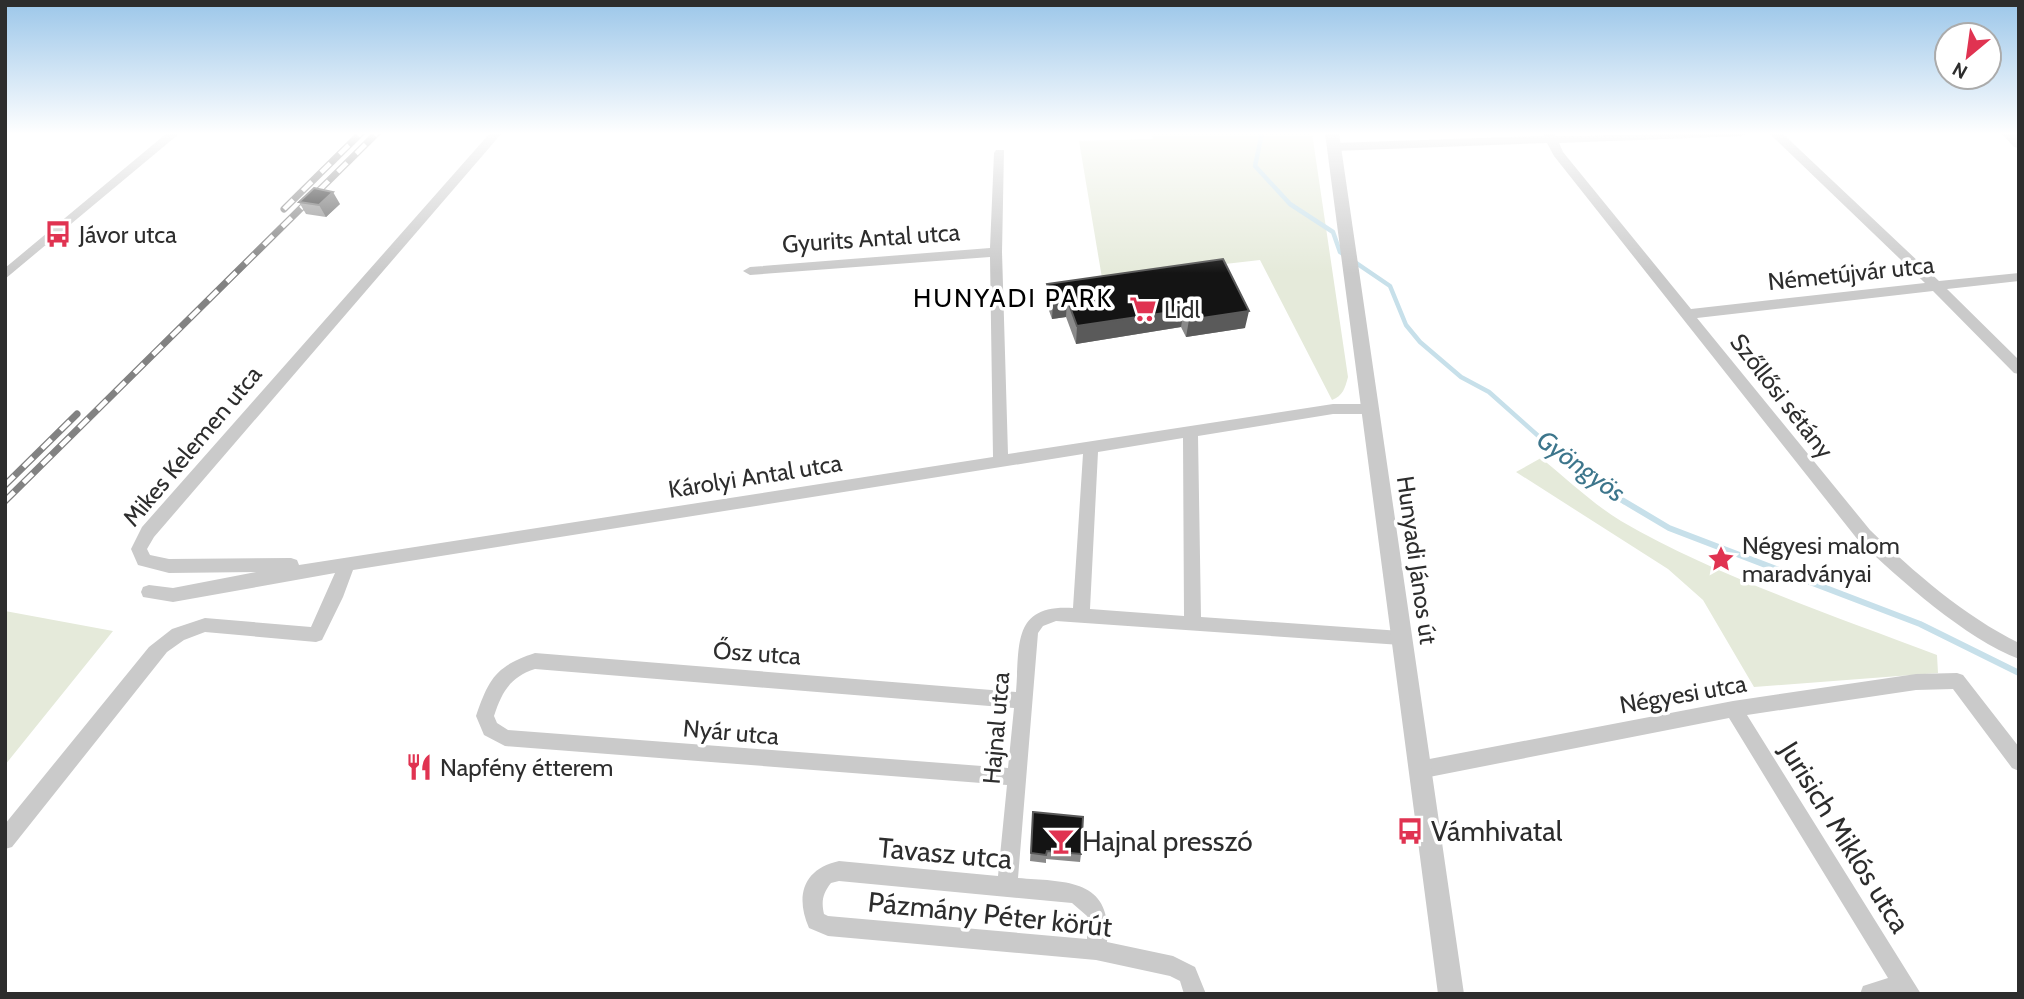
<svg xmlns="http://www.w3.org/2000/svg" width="2024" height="999" font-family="Cabin,sans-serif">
	<rect width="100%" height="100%" fill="#fff"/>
	<path fill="#e5eada" d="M1151,133H1312L1348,377C1345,388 1343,396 1332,400L1260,260L1102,278L1079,141L1153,139Z
		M1541,458C1567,479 1593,504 1621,521C1716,576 1834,616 1937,655L1938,673L1754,687L1703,600L1668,569L1516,472Z
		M5,611L113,631L5,765Z"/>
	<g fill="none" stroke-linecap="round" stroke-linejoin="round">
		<path stroke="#c7e0ea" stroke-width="4.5" d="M1262,133L1255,166L1290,204L1333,232L1340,252L1390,286L1406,325L1420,342L1461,377L1489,392L1562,457L1624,502"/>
		<path stroke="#c7e0ea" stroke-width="6" d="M1622,500L1669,528L1920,624L2019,673"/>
		<path fill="#cacaca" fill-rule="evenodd" d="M167,133H180L5,279V268Z
			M490,133H502L154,537L147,549L150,555L169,559L291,558L297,560L299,565L993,457L990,257L750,275L743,271L750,267L990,248L994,153L996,150H1004L1002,252L1008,454L1333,404H1369L1376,409L1369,414H1333L1198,436L1201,617L1401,631L1407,633L1410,638L1407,643L1401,645L1056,621L1043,626L1038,633L1018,878C1066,882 1113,878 1107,942L1173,956L1195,967L1206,994H1184L1180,981L1170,976L1096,960L828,936L809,928C795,896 803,869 839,861L998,876L1007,785L505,746L484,735L476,716C489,678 496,666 535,653L1016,692C1020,646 1011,604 1073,608L1083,454L353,570L343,597L322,640L316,642L205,632L184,640L167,652L12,847L5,849V824L149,647L172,629L205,618L311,627L335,573L173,602L143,597L141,592L143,587L149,585L173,588L256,572L169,573L138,565L131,549L142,527ZM1183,438L1184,616L1090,609L1098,452ZM535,669L1014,708L1008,768L508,730L497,723L494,716C502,692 510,677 535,669ZM839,881L1072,903L1087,916V939L828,916L824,914C821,901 823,893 831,883Z
			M1542,133H1554L1555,136L1748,133L1742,136L1559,143L1563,152L1691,309L1925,283L1769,133H1782L1939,281L2019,273V281L1947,289L2019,360V374L2014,373L1933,291L1697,318L1870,530C1914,572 1964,616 2019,643V659C1966,639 1899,579 1858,540L1554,156L1547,143L1334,151L1328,147L1334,143L1544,136Z
			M1957,673L1963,675L2019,747V771L2012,768L1953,689L1916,690L1747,715L1921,994H1860L1863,986L1888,978L1729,718L1419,779L1412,776L1410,770L1412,764L1419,761L1733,701L1916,674Z"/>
		<path fill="#cacaca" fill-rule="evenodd" d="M1325,133H1339L1464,994H1438Z
			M2001,133H2016L2019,136V148L2014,147Z"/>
		<defs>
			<path id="rail" d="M284,209L361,133
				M5,485L77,414
				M5,501L377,133"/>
		</defs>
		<use href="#rail" stroke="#828282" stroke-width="7"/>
		<use href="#rail" stroke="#fff" stroke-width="4.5" stroke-dasharray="13" stroke-linecap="butt"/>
	</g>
	<path fill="#8a8a8a" d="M299,202L340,204L326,217L306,214Z
		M1223,259L1245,328L1186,337L1181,327L1076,344L1066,317L1052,319L1046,302L1047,284Z
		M1033,812L1081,854L1080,862L1046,859V863L1030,861Z"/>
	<path fill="#5a5a5a" d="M333,192L340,204L326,217L319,205Z
		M1067,299L1066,317L1052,319L1053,302Z
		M1184,310L1181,327L1076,344L1077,326Z
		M1249,311L1245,328L1186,337L1189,320Z"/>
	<path fill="#141414" stroke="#5a5a5a" stroke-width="2" d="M314,188L333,192L319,205L299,202Z
		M1223,259L1249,311L1189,320L1184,310L1077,326L1067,299L1053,302L1047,284Z
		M1033,812L1083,817L1081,854L1047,851L1046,855L1031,853Z"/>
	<linearGradient id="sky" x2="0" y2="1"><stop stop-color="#9bc6e9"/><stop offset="0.49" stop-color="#fff"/><stop offset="1" stop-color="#fff" stop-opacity="0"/></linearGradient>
	<rect width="2024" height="273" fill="url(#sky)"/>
	<defs>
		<symbol id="bus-bare" viewBox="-9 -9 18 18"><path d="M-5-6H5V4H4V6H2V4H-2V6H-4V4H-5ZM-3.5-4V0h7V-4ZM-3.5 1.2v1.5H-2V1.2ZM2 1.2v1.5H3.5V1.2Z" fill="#e03351" stroke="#fff" stroke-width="2.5" paint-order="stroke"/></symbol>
		<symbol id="supermarket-bare" viewBox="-9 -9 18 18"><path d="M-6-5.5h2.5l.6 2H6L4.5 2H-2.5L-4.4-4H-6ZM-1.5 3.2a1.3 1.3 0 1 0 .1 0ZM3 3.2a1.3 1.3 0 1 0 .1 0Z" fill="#e03351" stroke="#fff" stroke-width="2.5" paint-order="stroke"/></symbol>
		<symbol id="sight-bare" viewBox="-9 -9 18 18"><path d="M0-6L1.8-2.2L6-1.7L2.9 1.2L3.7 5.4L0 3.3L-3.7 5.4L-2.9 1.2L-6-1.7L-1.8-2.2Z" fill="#e03351" stroke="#fff" stroke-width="2.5" paint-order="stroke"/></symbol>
		<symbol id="restaurant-bare" viewBox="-9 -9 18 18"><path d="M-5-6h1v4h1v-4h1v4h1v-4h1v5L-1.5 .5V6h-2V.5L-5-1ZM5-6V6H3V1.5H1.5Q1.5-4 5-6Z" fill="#e03351" stroke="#fff" stroke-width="2.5" paint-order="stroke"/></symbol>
		<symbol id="bar-bare" viewBox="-9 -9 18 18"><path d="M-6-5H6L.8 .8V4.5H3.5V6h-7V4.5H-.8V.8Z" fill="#e03351" stroke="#fff" stroke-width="2.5" paint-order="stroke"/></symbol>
	</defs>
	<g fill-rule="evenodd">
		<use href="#bus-bare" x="39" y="215" width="38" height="38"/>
		<use href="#supermarket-bare" x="1124" y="290" width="38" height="38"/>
		<use href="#sight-bare" x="1702" y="540" width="38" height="38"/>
		<use href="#restaurant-bare" x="400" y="748" width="38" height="38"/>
		<use href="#bus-bare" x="1391" y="812" width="38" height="38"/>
		<use href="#bar-bare" x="1042" y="822" width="38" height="38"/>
	</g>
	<g text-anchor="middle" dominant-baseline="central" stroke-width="7" stroke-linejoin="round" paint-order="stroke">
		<g font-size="24" fill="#2d2d2d" stroke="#fff" text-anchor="start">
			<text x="79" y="234">Jávor utca</text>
			<text x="1164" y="309">Lidl</text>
			<text x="1742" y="545">Négyesi malom<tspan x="1742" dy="28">maradványai</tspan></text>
			<text x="440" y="767">Napfény étterem</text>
		</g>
		<g font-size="24" fill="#2d2d2d" stroke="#fff">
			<text transform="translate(871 238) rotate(-4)">Gyurits Antal utca</text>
			<text transform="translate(1851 273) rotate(-6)">Németújvár utca</text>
			<text transform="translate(1782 396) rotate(52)">Szőllősi sétány</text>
			<text transform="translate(192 446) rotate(-50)">Mikes Kelemen utca</text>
			<text transform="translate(755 476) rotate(-9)">Károlyi Antal utca</text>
			<text transform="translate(1417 560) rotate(82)">Hunyadi János út</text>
			<text transform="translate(757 653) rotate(4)">Ősz utca</text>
			<text transform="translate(1683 694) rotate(-10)">Négyesi utca</text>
			<text transform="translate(996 728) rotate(-85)">Hajnal utca</text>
			<text transform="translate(731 732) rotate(5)">Nyár utca</text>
		</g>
		<g font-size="26" letter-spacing="2" fill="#000" stroke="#fff">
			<text x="1013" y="298">HUNYADI PARK</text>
		</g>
		<g font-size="26" font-style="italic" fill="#3d768c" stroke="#fff">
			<text transform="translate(1581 466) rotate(36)">Gyöngyös</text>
		</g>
		<g font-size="28" fill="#2d2d2d" stroke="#fff" text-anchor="start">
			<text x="1431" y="831">Vámhivatal</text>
			<text x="1082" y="841">Hajnal presszó</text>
		</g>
		<g font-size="28" fill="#2d2d2d" stroke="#fff">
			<text transform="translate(1845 837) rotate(58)">Jurisich Miklós utca</text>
			<text transform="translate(945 853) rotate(5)">Tavasz utca</text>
			<text transform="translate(990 914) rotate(6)">Pázmány Péter körút</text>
		</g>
	</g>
	<rect width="2024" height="999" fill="none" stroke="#2d2d2d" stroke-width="14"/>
	<g transform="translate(1968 56) rotate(209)"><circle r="33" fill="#ffffff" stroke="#ababab" stroke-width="2"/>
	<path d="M0-5L12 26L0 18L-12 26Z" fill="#e03351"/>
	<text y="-10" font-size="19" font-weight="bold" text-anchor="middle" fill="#2d2d2d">N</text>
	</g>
</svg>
